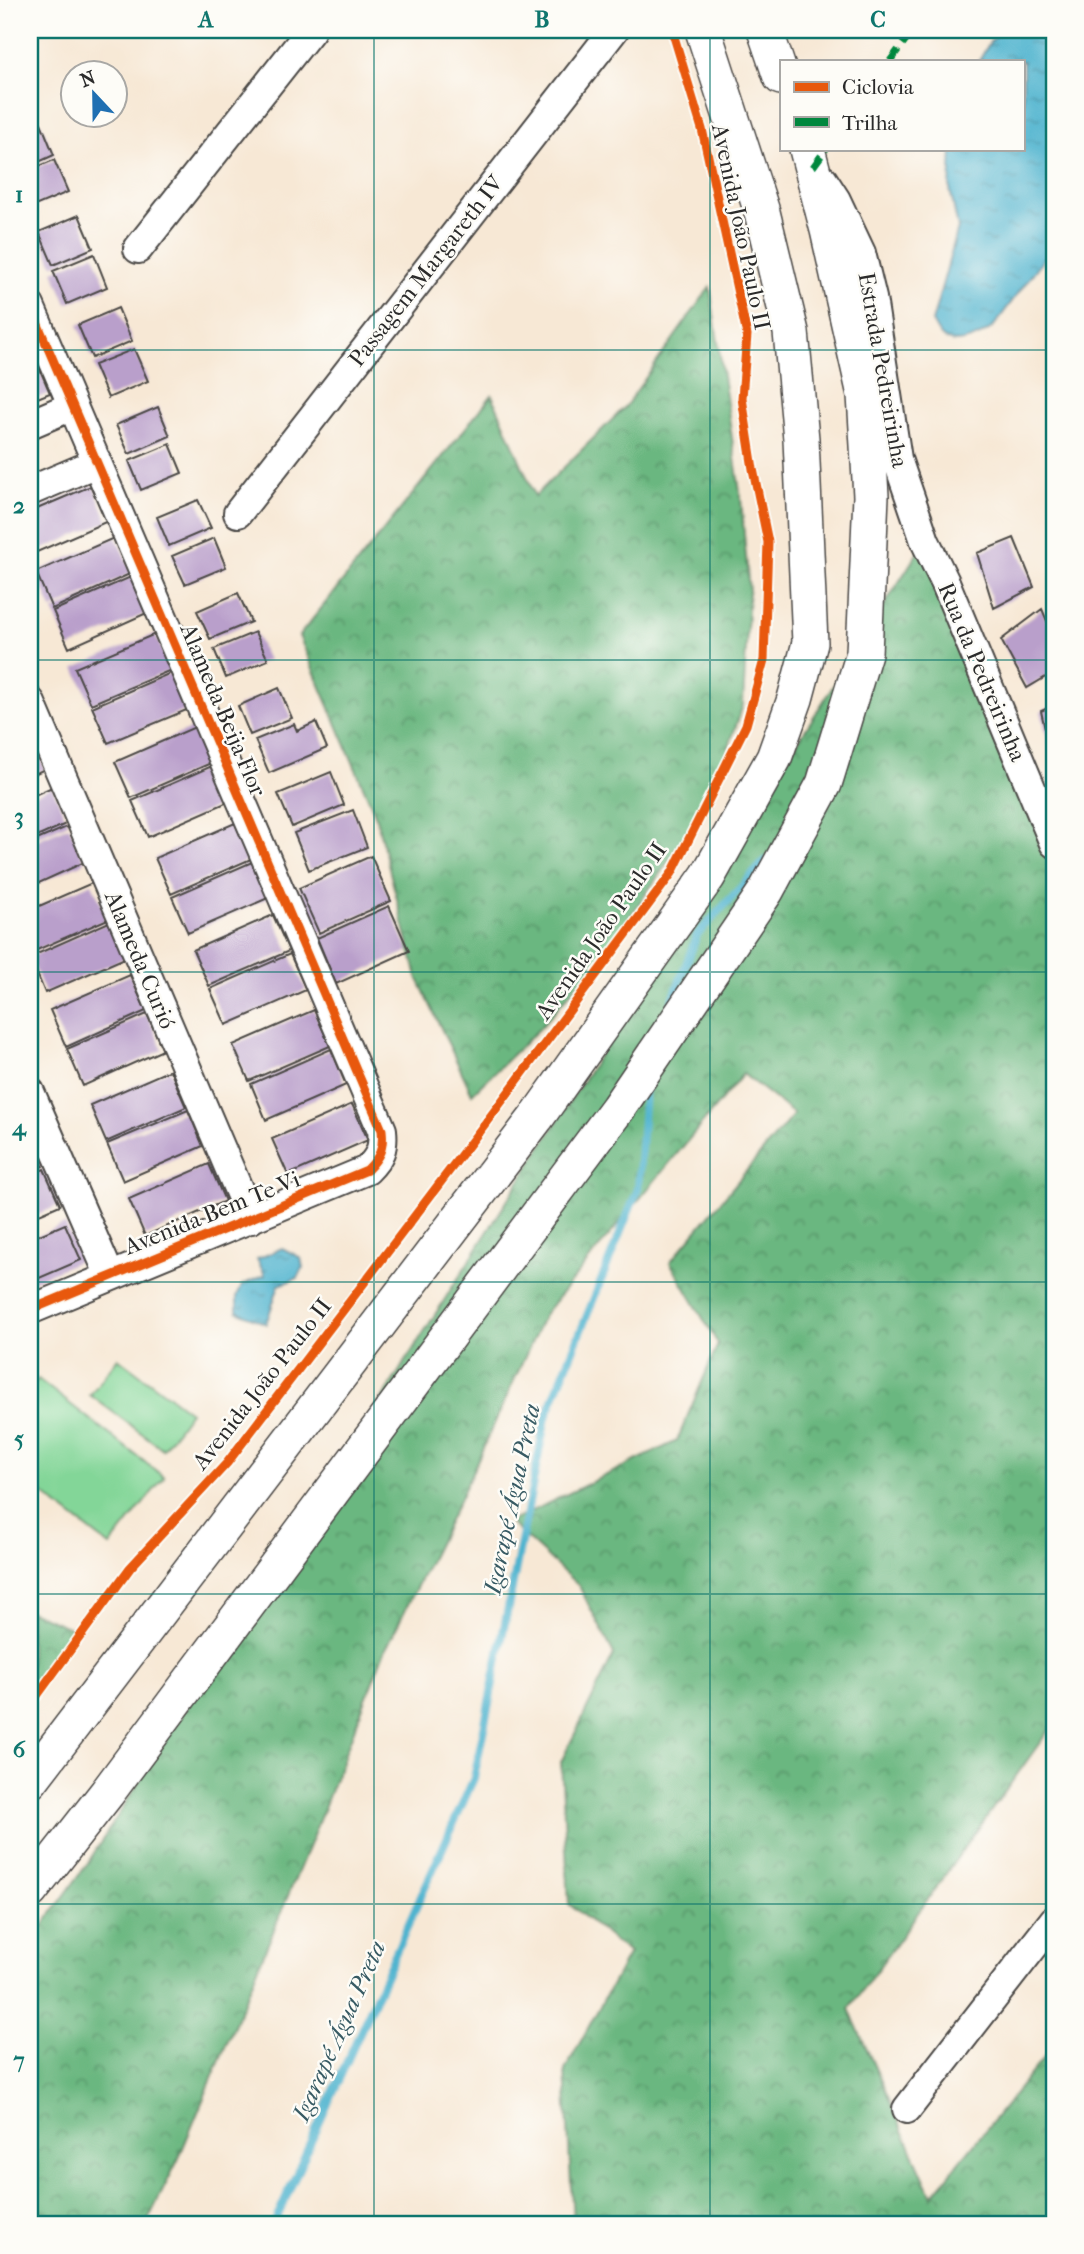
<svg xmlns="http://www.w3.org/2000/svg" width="1084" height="2254" font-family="'IM FELL French Canon',serif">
	<defs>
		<pattern id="forest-crowns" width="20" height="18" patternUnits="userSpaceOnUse" patternTransform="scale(1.75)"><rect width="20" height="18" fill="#6ab780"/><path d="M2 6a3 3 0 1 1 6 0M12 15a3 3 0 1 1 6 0" fill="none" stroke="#579569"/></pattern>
		<pattern id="water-ripples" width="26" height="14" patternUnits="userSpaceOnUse" patternTransform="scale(1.75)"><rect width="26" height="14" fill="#50b4cf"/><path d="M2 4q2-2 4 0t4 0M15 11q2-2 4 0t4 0" fill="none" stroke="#4393a8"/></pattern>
	</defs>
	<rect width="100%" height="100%" fill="#fdfcf7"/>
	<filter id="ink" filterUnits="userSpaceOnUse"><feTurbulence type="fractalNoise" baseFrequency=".0143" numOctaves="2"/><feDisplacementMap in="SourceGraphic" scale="14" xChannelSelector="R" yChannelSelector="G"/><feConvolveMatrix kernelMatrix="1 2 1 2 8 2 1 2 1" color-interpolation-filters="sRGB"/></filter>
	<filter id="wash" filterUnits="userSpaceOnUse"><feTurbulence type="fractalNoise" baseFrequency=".00686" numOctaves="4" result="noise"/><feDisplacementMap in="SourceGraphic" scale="28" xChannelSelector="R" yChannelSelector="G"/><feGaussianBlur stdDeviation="1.57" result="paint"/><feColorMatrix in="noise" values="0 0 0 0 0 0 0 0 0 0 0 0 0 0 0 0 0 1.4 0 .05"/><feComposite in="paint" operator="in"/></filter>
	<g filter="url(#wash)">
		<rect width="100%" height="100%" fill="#f7e8d5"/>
		<path fill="url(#forest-crowns)" stroke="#4a7156" stroke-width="2" d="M710,287L741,499L749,591L743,705L711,800L607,950L542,1026L472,1094L417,977L375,814L299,636L492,395L535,496L625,407Z
			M925,541L934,556L1054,875V1723L849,2009L932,2196L1054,2045V2224H573L565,2070L629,1953L569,1904L561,1762L614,1654L579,1586L509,1522L677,1441L718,1344L670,1262L794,1114L743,1074L545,1313L457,1505L383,1655L313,1836L178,2160L146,2224H30V1944L87,1864Z
			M30,1611L75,1630L30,1687Z"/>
		<path fill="#83d698" stroke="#578062" stroke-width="2" d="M118,1358L190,1412L163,1449L90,1395Z
			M38,1379L164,1477L110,1546L30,1484V1389Z"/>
		<path fill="url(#water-ripples)" stroke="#3e707d" stroke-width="2" d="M1004,30H1054V245L993,327C981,336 956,349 942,337C938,334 935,326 932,322L958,228L950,189L952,149H1023V61H979L990,42Z
			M282,1248L301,1258L303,1268L298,1278L279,1285L266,1324L237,1311V1296L242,1285L265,1275L257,1259Z"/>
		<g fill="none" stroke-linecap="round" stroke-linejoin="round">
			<path stroke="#50b4cf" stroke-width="8" d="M672,1002L697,935L765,861
				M274,2224L474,1778L546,1417L638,1189L645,1091"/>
		</g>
		<g id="blocks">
			<path fill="#b99fcb" d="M41,123L54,155L30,166V127Z
				M54,160L68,192L30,208V170Z
				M79,215L93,248L53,265L39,232Z
				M94,254L107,287L67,304L53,271Z
				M118,308L132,341L92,358L78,325Z
				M134,349L148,381L108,398L94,365Z
				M34,356L50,393L30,401V358Z
				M158,407L170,436L129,454L116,425Z
				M170,444L182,473L141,490L129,461Z
				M93,485L108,521L30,555V512Z
				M198,500L211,528L169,546L157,517Z
				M116,537L132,573L52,609L36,572Z
				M214,538L226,567L185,584L172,556Z
				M1014,538L1034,587L994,608L977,553Z
				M133,576L149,612L69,648L53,611Z
				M238,593L251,622L210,639L197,611Z
				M1042,609L1054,638V672L1027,688L1001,640Z
				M255,632L268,660L226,678L214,649Z
				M155,634L171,670L91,704L75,668Z
				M173,672L189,709L108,743L92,707Z
				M279,688L292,718L250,735L238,706Z
				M1054,705V760L1052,761L1041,711Z
				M316,722L327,748L269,773L255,740L294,724L297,731Z
				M195,727L211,763L131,798L115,762Z
				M30,734L45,769L30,776Z
				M212,766L228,802L148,837L132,801Z
				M331,772L344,805L292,827L278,794Z
				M52,787L68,823L30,840V797Z
				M353,810L367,847L309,870L294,833Z
				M235,823L251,859L171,894L155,858Z
				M69,826L85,862L30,887V843Z
				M371,856L391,901L319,933L299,888Z
				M252,862L268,898L188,933L172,897Z
				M92,883L108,919L30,953V910Z
				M389,906L409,951L336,984L317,938Z
				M273,915L289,951L209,986L193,950Z
				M109,922L125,958L45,993L30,957Z
				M290,954L306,990L226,1025L210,989Z
				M130,975L146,1011L66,1047L50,1010Z
				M314,1010L330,1046L249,1081L233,1045Z
				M147,1014L163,1050L83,1086L67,1049Z
				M331,1049L346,1085L266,1120L251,1084Z
				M170,1070L186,1107L106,1142L90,1105Z
				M352,1104L368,1140L288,1175L272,1139Z
				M188,1110L203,1146L123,1181L107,1144Z
				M30,1137L43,1166L30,1172Z
				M209,1164L225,1201L145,1236L129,1199Z
				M44,1169L60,1205L30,1218V1175Z
				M65,1224L81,1260L30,1282V1239Z"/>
		</g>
	</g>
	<g filter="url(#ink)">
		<use href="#blocks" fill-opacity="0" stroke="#4a4744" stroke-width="2"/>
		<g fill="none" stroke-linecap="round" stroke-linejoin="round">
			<defs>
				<path id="minor" d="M823,180L836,200L861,253L872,298L897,459L925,541L945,582L1054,843
					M138,249L311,30
					M30,306L382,1130C384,1148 380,1157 367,1170L30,1310
					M30,424L72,406
					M30,491L96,463
					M238,513L614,30
					M30,701L251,1219
					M30,1092L110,1276
					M907,2109L1054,1920"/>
				<path id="major" d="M765,30L781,77
					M30,1781L536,1118L708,876L774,758L795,699L810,643L801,439L791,332L762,212L703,30
					M30,1891L107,1793L618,1108L766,891L824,784L864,653L871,496L865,395L828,230L807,149"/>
			</defs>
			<use href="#minor" stroke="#4a4744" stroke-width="32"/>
			<use href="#major" stroke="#4a4744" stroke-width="38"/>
			<use href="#minor" stroke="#fff" stroke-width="28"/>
			<use href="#major" stroke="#fff" stroke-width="35"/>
			<path stroke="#00873e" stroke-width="7" stroke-dasharray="14 7" stroke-linecap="butt" d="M890,61L913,30
				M813,167L826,149"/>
			<defs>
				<path id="cycleway" d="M30,306L382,1130C384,1148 380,1157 367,1170L30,1310
					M30,1705L130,1568L227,1463L487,1121L672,873L746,725L764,660L768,542L753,469L742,398L747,335L702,129L672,30"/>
			</defs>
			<use href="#cycleway" stroke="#fdfcf7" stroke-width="13"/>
			<use href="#cycleway" stroke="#e8590c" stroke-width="9"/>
		</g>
	</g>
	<path fill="none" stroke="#0f766e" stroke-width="2" stroke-opacity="0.55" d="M374,30V2224M710,30V2224M30,350H1054M30,660H1054M30,972H1054M30,1282H1054M30,1594H1054M30,1904H1054"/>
	<g text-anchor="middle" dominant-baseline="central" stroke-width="5" stroke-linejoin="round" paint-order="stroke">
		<g font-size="23" fill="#2b2b2b" stroke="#fdfcf7">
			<text transform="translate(741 227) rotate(78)">Avenida João Paulo II</text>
			<text transform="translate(426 271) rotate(-52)">Passagem Margareth IV</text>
			<text transform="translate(883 370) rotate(80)">Estrada Pedreirinha</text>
			<text transform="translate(982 672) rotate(67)">Rua da Pedreirinha</text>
			<text transform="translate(223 710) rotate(67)">Alameda Beija Flor</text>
			<text transform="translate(601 931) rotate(-55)">Avenida João Paulo II</text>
			<text transform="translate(140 960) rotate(67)">Alameda Curió</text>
			<text transform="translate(212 1213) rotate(-22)">Avenida Bem Te Vi</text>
			<text transform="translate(262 1384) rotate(-52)">Avenida João Paulo II</text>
		</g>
		<g font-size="24" font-style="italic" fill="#385b64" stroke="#fdfcf7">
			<text transform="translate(512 1499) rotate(-78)">Igarapé Água Preta</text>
			<text transform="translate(339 2031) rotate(-66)">Igarapé Água Preta</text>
		</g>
	</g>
	<rect width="1084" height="2254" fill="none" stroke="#fdfcf7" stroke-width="77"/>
	<rect x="780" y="60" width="245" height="91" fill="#fdfcf7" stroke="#a9a8a5" stroke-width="2"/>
	<rect x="794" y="82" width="35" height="10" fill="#e8590c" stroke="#a9a8a5" stroke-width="2"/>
	<text x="842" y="94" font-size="21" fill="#2b2b2b">Ciclovia</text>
	<rect x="794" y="117" width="35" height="10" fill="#00873e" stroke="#a9a8a5" stroke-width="2"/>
	<text x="842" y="130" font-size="21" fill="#2b2b2b">Trilha</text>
	<g transform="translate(94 94) rotate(338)"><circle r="33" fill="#fdfcf7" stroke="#a9a8a5" stroke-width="2"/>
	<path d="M0-5L12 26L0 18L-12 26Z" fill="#1f6fb2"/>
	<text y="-10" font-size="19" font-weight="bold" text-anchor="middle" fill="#2b2b2b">N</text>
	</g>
	<rect x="38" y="38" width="1008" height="2178" fill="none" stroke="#0f766e" stroke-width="2.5"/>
	<g font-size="23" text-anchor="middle" font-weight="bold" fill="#0f766e">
		<text x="206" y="27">A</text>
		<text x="542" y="27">B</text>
		<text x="878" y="27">C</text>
		<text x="19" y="202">1</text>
		<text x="19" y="513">2</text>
		<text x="19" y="824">3</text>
		<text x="19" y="1135">4</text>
		<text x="19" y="1446">5</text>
		<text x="19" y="1757">6</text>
		<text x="19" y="2068">7</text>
	</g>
</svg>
